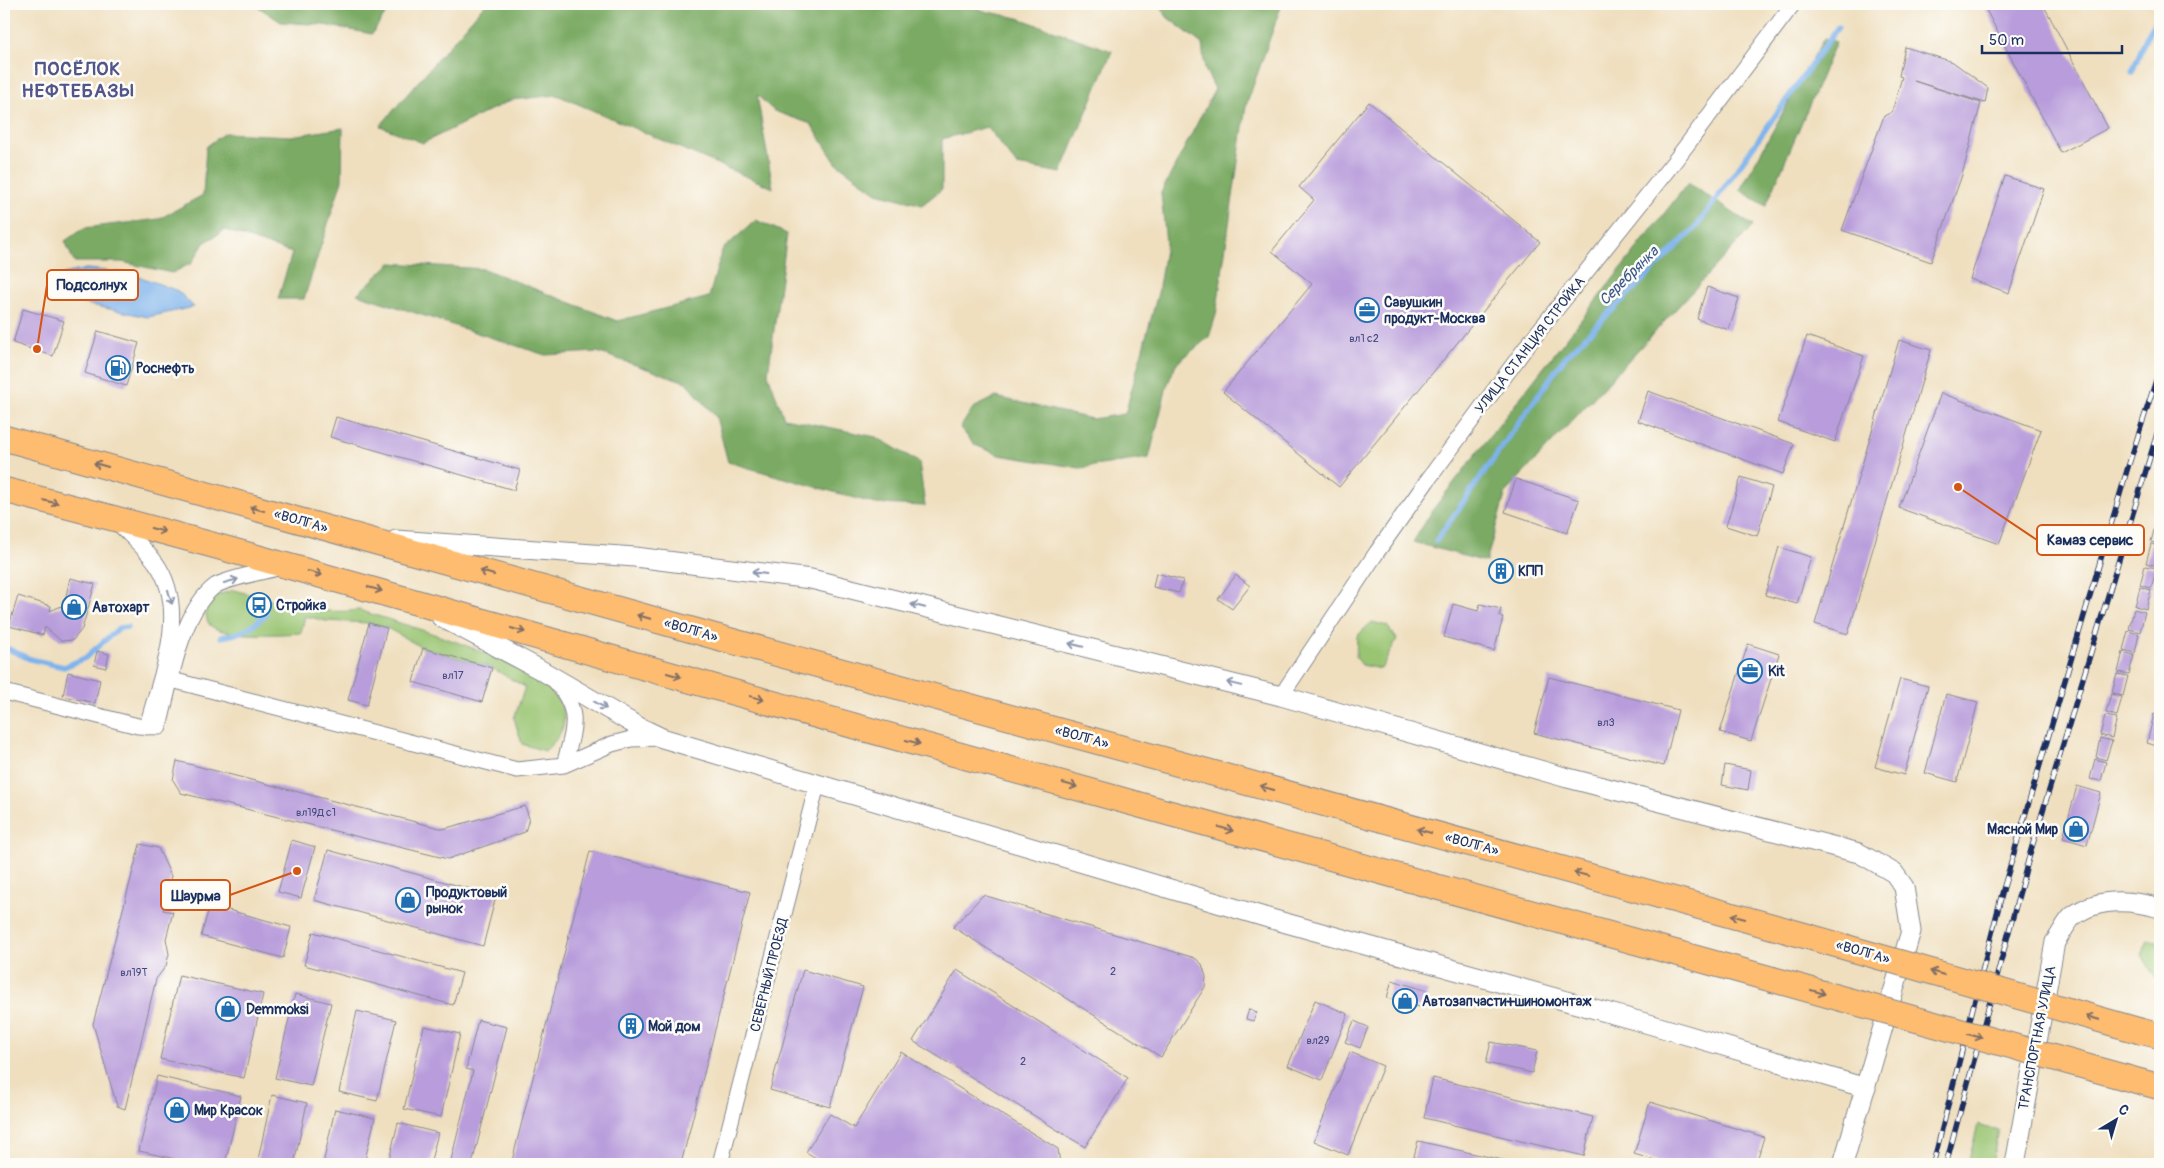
<svg xmlns="http://www.w3.org/2000/svg" width="2164" height="1168" font-family="Pangolin,sans-serif">
	<rect width="100%" height="100%" fill="#fdfcf7"/>
	<filter id="ink" filterUnits="userSpaceOnUse"><feTurbulence type="fractalNoise" baseFrequency=".02" numOctaves="2"/><feDisplacementMap in="SourceGraphic" scale="10" xChannelSelector="R" yChannelSelector="G"/><feConvolveMatrix kernelMatrix="1 2 1 2 8 2 1 2 1" color-interpolation-filters="sRGB"/></filter>
	<filter id="wash" filterUnits="userSpaceOnUse"><feTurbulence type="fractalNoise" baseFrequency=".0096" numOctaves="4" result="noise"/><feDisplacementMap in="SourceGraphic" scale="20" xChannelSelector="R" yChannelSelector="G"/><feGaussianBlur stdDeviation="1.12" result="paint"/><feColorMatrix in="noise" values="0 0 0 0 0 0 0 0 0 0 0 0 0 0 0 0 0 1.4 0 .05"/><feComposite in="paint" operator="in"/></filter>
	<g filter="url(#wash)">
		<rect width="100%" height="100%" fill="#efdfbf"/>
		<path fill="#99c471" stroke="#5a7a68" d="M234,590C275,601 318,616 359,610C406,626 545,662 562,708C569,726 557,740 545,751L522,744L514,718L525,687L492,668L423,648L387,628L369,623L326,621L305,616L301,633C284,634 219,638 209,624C206,620 206,613 205,609L214,596Z
			M1372,622L1387,626L1397,639L1381,669L1362,665L1356,657L1357,636Z
			M2148,940L2160,943V986L2142,955Z
			M1978,1124L1998,1130L1992,1164H1968Z"/>
		<path fill="#7aaa63" stroke="#4a6c60" d="M254,4H392L372,34L324,25L281,22Z
			M485,4H950L1018,18L1112,51L1061,173L1017,165L987,127L942,139V189L922,205L877,193L836,163L811,124L774,111L757,95L773,188L557,95L511,100L423,143L380,126Z
			M1159,4H1282L1246,106L1216,315L1209,337L1176,364L1167,386L1149,458L1080,468L999,455L975,445L960,428L973,408L996,397L1092,419L1125,414L1158,293L1166,243L1161,193L1215,89L1205,69L1202,44L1167,17Z
			M1824,38L1836,42L1766,206L1740,190Z
			M343,128L342,180L304,299H278L292,253L225,230L204,243L192,263L172,273L122,262H74L65,241L84,228L159,219L203,195L206,147L224,133L291,136Z
			M1688,183L1753,226L1506,492L1486,562L1413,542L1434,508Z
			M756,220L787,234L768,374L784,418L876,437L919,462L925,506L876,504L728,462L716,417L686,382L597,352L545,355L357,294L391,263L484,269L617,321L709,297L722,250Z"/>
		<path fill="#7eb3ec" stroke="#4c71a5" d="M86,269L130,273L178,291L194,307L148,317L76,302L55,289L63,274Z"/>
		<g fill="none" stroke-linecap="round" stroke-linejoin="round">
			<path stroke="#7eb3ec" stroke-width="5.5" d="M2132,72L2146,38L2160,15
				M1436,541L1565,357L1697,226L1838,27
				M221,637C241,634 252,628 266,614
				M4,647L30,659L64,667L85,658L119,628L127,627"/>
		</g>
		<g id="blocks">
			<path fill="#b89cdb" d="M1983,4H2043L2108,128L2061,153Z
				M1905,47L1953,62L1988,88L1985,103L1914,81L1981,103L1962,175L1931,262L1842,230L1884,116L1892,112L1902,77L1899,76Z
				M1369,102L1540,242L1339,487L1223,392L1312,284L1272,251L1314,200L1299,187Z
				M2005,176L2044,189L2009,293L1970,279Z
				M1707,287L1739,298L1729,330L1697,319Z
				M23,309L64,321L53,356L13,343Z
				M98,331L139,343L126,386L85,373Z
				M1807,336L1864,356L1835,442L1778,422Z
				M1899,340L1931,350L1848,634L1815,624Z
				M1648,391L1794,444L1783,474L1638,421Z
				M1941,393L2041,430L1999,544L1899,508Z
				M336,417L520,470L514,490L330,437Z
				M1741,477L1772,487L1757,536L1726,526Z
				M1516,479L1579,500L1567,533L1505,512Z
				M2160,509V522L2157,521Z
				M2156,522L2160,523V544L2151,542Z
				M2151,544L2160,546L2157,566L2146,563Z
				M1779,547L1811,557L1797,604L1765,595Z
				M1497,562L1509,566L1505,579L1494,576Z
				M2145,566L2157,568L2151,588L2140,585Z
				M1156,573L1183,580L1179,593L1153,587Z
				M1236,575L1250,586L1232,609L1218,599Z
				M70,578L95,584L82,629L73,640L61,641L45,627L43,635L9,626L18,596L51,606L50,611L64,605Z
				M2140,587L2151,590L2146,609L2135,606Z
				M1453,604L1478,611L1480,604L1501,609L1499,616L1503,618L1494,651L1444,637Z
				M2134,609L2145,612L2140,632L2129,629Z
				M369,623L387,628L367,705L348,700Z
				M2128,631L2139,634L2135,653L2123,650Z
				M1748,644L1779,654L1751,741L1720,732Z
				M423,648L492,668L482,702L413,682Z
				M97,651L109,654L106,668L94,665Z
				M2123,652L2134,655L2129,674L2118,672Z
				M68,672L100,680L95,703L63,696Z
				M2117,674L2128,676L2123,696L2112,693Z
				M1549,677L1678,710L1664,766L1534,733Z
				M1900,679L1928,686L1904,775L1875,767Z
				M1946,694L1978,702L1957,782L1925,773Z
				M2111,694L2122,697L2117,716L2106,713Z
				M2154,714L2160,716V747L2147,743Z
				M2105,716L2117,718L2112,738L2100,735Z
				M2100,738L2112,741L2106,760L2096,757Z
				M2095,759L2106,762L2101,781L2090,779Z
				M177,761L443,829L525,806L529,818L525,832L448,859L181,793L173,780Z
				M1725,765L1751,770L1748,790L1722,785Z
				M2077,786L2101,793L2087,845L2063,838Z
				M292,840L315,847L301,898L278,892Z
				M140,844L158,848L171,876L163,910L173,912L166,939L169,954L166,966L156,979L125,1109L117,1106L93,1024Z
				M328,850L496,896L483,946L314,900Z
				M590,851L750,892L681,1164H526L512,1161Z
				M983,895L1195,958L1202,964L1206,977L1205,987L1161,1057L953,927Z
				M210,905L291,927L283,958L201,936Z
				M313,932L462,973L453,1005L304,965Z
				M803,970L863,987L830,1107L770,1090Z
				M957,970L1128,1078L1085,1147L913,1041Z
				M179,975L263,994L244,1078L160,1059Z
				M1392,980L1428,991L1423,1008L1387,998Z
				M295,994L331,1003L311,1086L275,1078Z
				M1315,1000L1348,1014L1322,1080L1288,1066Z
				M1249,1009L1257,1012L1253,1021L1246,1019Z
				M357,1011L396,1020L377,1101L339,1092Z
				M478,1020L507,1027L472,1164H450L473,1071L466,1069Z
				M1354,1021L1368,1027L1360,1048L1345,1042Z
				M424,1026L460,1034L441,1117L404,1109Z
				M1491,1042L1537,1051L1532,1073L1486,1063Z
				M901,1052L1058,1149L1060,1164H826L806,1152L830,1114L854,1128Z
				M1350,1052L1383,1066L1348,1155L1314,1141Z
				M157,1076L241,1096L225,1164H198L139,1151Z
				M1433,1078L1593,1117L1584,1156L1424,1118Z
				M272,1095L307,1103L294,1164H257Z
				M1650,1102L1764,1137L1756,1164H1667L1634,1154Z
				M335,1109L375,1118L364,1164H323Z
				M398,1123L438,1133L430,1164H388Z
				M1418,1141L1516,1163V1164H1412Z"/>
		</g>
	</g>
	<g filter="url(#ink)">
		<use href="#blocks" fill-opacity="0" stroke="#85878e" stroke-width="1"/>
		<g fill="none" stroke-linecap="round" stroke-linejoin="round">
			<defs>
				<path id="minor" d="M116,521C129,535 145,548 156,563C190,611 160,676 147,727
					M172,680L517,770L564,765L612,744L631,739L661,738
					M554,680C582,711 574,728 564,765
					M4,692L138,726L159,727C170,686 180,612 215,586C225,579 267,571 281,567
					M1281,696L1377,552L1427,481L1530,342L1677,158L1793,4
					M720,1164L817,785"/>
				<path id="tertiary" d="M396,540L635,557L811,579L1281,696L1564,777L1859,853L1894,873L1904,887L1911,931L1843,1164
					M441,617L539,669L639,727L662,738L1268,918L1649,1024L1866,1088
					M2015,1164L2055,942C2061,935 2066,922 2073,916C2098,897 2132,900 2160,908"/>
				<path id="trunk" d="M4,438L724,639L1785,930
					M4,490C242,550 478,621 714,687C1066,785 1419,882 1771,979
					M2140,1031L2160,1036
					M2127,1078L2160,1087"/>
			</defs>
			<use href="#minor" stroke="#85878e" stroke-width="17"/>
			<use href="#tertiary" stroke="#85878e" stroke-width="21"/>
			<use href="#trunk" stroke="#85878e" stroke-width="27"/>
			<use href="#minor" stroke="#fff" stroke-width="15"/>
			<use href="#tertiary" stroke="#fff" stroke-width="19"/>
			<use href="#trunk" stroke="#fdbc6f" stroke-width="25"/>
			<defs>
				<path id="rail" d="M1933,1164L2003,890L2128,467L2160,368
					M1946,1164L2031,850L2160,424"/>
			</defs>
			<use href="#rail" stroke="#1b2f5e" stroke-width="5.5"/>
			<use href="#rail" stroke="#fdfcf7" stroke-width="4" stroke-dasharray="11" stroke-linecap="butt"/>
			<defs>
				<path id="trunk-bridge" d="M1785,930L2140,1031
					M1771,979L2127,1078"/>
			</defs>
			<use href="#trunk-bridge" stroke="#85878e" stroke-width="27" stroke-linecap="butt"/>
			<use href="#trunk-bridge" stroke="#fdbc6f" stroke-width="25"/>
		</g>
		<defs><path id="oneway-shaft" d="M-6 0H5M1.5-3L5.5 0L1.5 3" fill="none" stroke-width="1.6" stroke-linecap="round" stroke-linejoin="round" transform="scale(1.25)"/></defs>
		<g stroke="#816e66">
			<use href="#oneway-shaft" transform="translate(101 465) rotate(-164)"/>
			<use href="#oneway-shaft" transform="translate(51 502) rotate(14)"/>
			<use href="#oneway-shaft" transform="translate(257 509) rotate(-164)"/>
			<use href="#oneway-shaft" transform="translate(158 530) rotate(15)"/>
			<use href="#oneway-shaft" transform="translate(315 573) rotate(15)"/>
			<use href="#oneway-shaft" transform="translate(487 573) rotate(-164)"/>
			<use href="#oneway-shaft" transform="translate(375 589) rotate(15)"/>
			<use href="#oneway-shaft" transform="translate(644 617) rotate(-164)"/>
			<use href="#oneway-shaft" transform="translate(518 630) rotate(16)"/>
			<use href="#oneway-shaft" transform="translate(674 675) rotate(16)"/>
			<use href="#oneway-shaft" transform="translate(757 698) rotate(15)"/>
			<use href="#oneway-shaft" transform="translate(913 742) rotate(15)"/>
			<use href="#oneway-shaft" transform="translate(1070 785) rotate(15)"/>
			<use href="#oneway-shaft" transform="translate(1267 788) rotate(-165)"/>
			<use href="#oneway-shaft" transform="translate(1226 829) rotate(15)"/>
			<use href="#oneway-shaft" transform="translate(1424 831) rotate(-165)"/>
			<use href="#oneway-shaft" transform="translate(1581 874) rotate(-165)"/>
			<use href="#oneway-shaft" transform="translate(1738 917) rotate(-165)"/>
			<use href="#oneway-shaft" transform="translate(1937 973) rotate(-164)"/>
			<use href="#oneway-shaft" transform="translate(1818 992) rotate(16)"/>
			<use href="#oneway-shaft" transform="translate(2093 1018) rotate(-164)"/>
			<use href="#oneway-shaft" transform="translate(1975 1036) rotate(16)"/>
		</g>
		<g stroke="#8d97ae">
			<use href="#oneway-shaft" transform="translate(759 573) rotate(-173)"/>
			<use href="#oneway-shaft" transform="translate(231 581) rotate(-15)"/>
			<use href="#oneway-shaft" transform="translate(170 597) rotate(74)"/>
			<use href="#oneway-shaft" transform="translate(918 606) rotate(-166)"/>
			<use href="#oneway-shaft" transform="translate(1076 645) rotate(-166)"/>
			<use href="#oneway-shaft" transform="translate(1234 684) rotate(-166)"/>
			<use href="#oneway-shaft" transform="translate(600 705) rotate(31)"/>
		</g>
	</g>
	<defs>
		<symbol id="office-ring" viewBox="-11 -11 22 22"><circle r="9.5" fill="#fdfcf7" stroke="#1f6fb2" stroke-width="1.5"/><path d="M-6-3h4V-5.5h4V-3h4V5H-6ZM-1-4.5V-3h2v-1.5ZM-6 0V1H6V0Z" fill="#1f6fb2"/></symbol>
		<symbol id="fuel-ring" viewBox="-11 -11 22 22"><circle r="9.5" fill="#fdfcf7" stroke="#1f6fb2" stroke-width="1.5"/><path d="M-5.5-6h7V0h2V4h1.3V-2.5L3-4.5l.8-.8L6-3V5H2.5V1h-1V6h-7ZM-4.2-4.7v3.2H.2V-4.7Z" fill="#1f6fb2"/></symbol>
		<symbol id="building-ring" viewBox="-11 -11 22 22"><circle r="9.5" fill="#fdfcf7" stroke="#1f6fb2" stroke-width="1.5"/><path d="M-4-6H4V6H1V3H-1V6H-4ZM-2.5-4.3h1.7v1.8h-1.7ZM.8-4.3h1.7v1.8H.8ZM-2.5-1h1.7V.8h-1.7ZM.8-1h1.7V.8H.8Z" fill="#1f6fb2"/></symbol>
		<symbol id="bus-ring" viewBox="-11 -11 22 22"><circle r="9.5" fill="#fdfcf7" stroke="#1f6fb2" stroke-width="1.5"/><path d="M-5-6H5V4H4V6H2V4H-2V6H-4V4H-5ZM-3.5-4V0h7V-4ZM-3.5 1.2v1.5H-2V1.2ZM2 1.2v1.5H3.5V1.2Z" fill="#1f6fb2"/></symbol>
		<symbol id="shop-ring" viewBox="-11 -11 22 22"><circle r="9.5" fill="#fdfcf7" stroke="#1f6fb2" stroke-width="1.5"/><path d="M-5-2.5h2.3a2.7 3.5 0 0 1 5.4 0H5L5.5 6h-11ZM-1.5-2.5h3a1.5 2.3 0 0 0-3 0Z" fill="#1f6fb2"/></symbol>
	</defs>
	<g fill-rule="evenodd">
		<use href="#office-ring" x="1353" y="296" width="28" height="28"/>
		<use href="#fuel-ring" x="104" y="354" width="28" height="28"/>
		<use href="#building-ring" x="1487" y="557" width="28" height="28"/>
		<use href="#bus-ring" x="245" y="591" width="28" height="28"/>
		<use href="#shop-ring" x="60" y="593" width="28" height="28"/>
		<use href="#office-ring" x="1736" y="657" width="28" height="28"/>
		<use href="#shop-ring" x="2062" y="815" width="28" height="28"/>
		<use href="#shop-ring" x="394" y="886" width="28" height="28"/>
		<use href="#shop-ring" x="1391" y="987" width="28" height="28"/>
		<use href="#shop-ring" x="214" y="995" width="28" height="28"/>
		<use href="#building-ring" x="617" y="1012" width="28" height="28"/>
		<use href="#shop-ring" x="163" y="1096" width="28" height="28"/>
	</g>
	<g text-anchor="middle" dominant-baseline="central" stroke-width="5" stroke-linejoin="round" paint-order="stroke">
		<g font-size="11" fill="#424a7d">
			<text x="1364" y="338">вл1 с2</text>
			<text x="453" y="675">вл17</text>
			<text x="1606" y="722">вл3</text>
			<text x="316" y="812">вл19Д с1</text>
			<text x="1113" y="971">2</text>
			<text x="134" y="972">вл19Т</text>
			<text x="1318" y="1040">вл29</text>
			<text x="1023" y="1061">2</text>
		</g>
		<g font-size="14" font-weight="bold" fill="#1b2f5e" stroke="#fdfcf7" text-anchor="start">
			<text x="1384" y="302">Савушкин<tspan x="1384" dy="16">продукт-Москва</tspan></text>
			<text x="136" y="368">Роснефть</text>
			<text x="1518" y="571">КПП</text>
			<text x="276" y="605">Стройка</text>
			<text x="92" y="607">Автохарт</text>
			<text x="1768" y="671">Kit</text>
			<text x="2058" y="829" text-anchor="end">Мясной Мир</text>
			<text x="426" y="892">Продуктовый<tspan x="426" dy="16">рынок</tspan></text>
			<text x="1422" y="1001">Автозапчасти+шиномонтаж</text>
			<text x="246" y="1009">Demmoksi</text>
			<text x="648" y="1026">Мой дом</text>
			<text x="194" y="1110">Мир Красок</text>
		</g>
		<g font-size="14" fill="#1b2f5e" stroke="#fdfcf7">
			<text transform="translate(1530 345) rotate(-52)">УЛИЦА СТАНЦИЯ СТРОЙКА</text>
			<text transform="translate(301 521) rotate(16)">«ВОЛГА»</text>
			<text transform="translate(691 630) rotate(16)">«ВОЛГА»</text>
			<text transform="translate(1082 737) rotate(15)">«ВОЛГА»</text>
			<text transform="translate(1472 844) rotate(15)">«ВОЛГА»</text>
			<text transform="translate(1863 952) rotate(16)">«ВОЛГА»</text>
			<text transform="translate(769 975) rotate(-76)">СЕВЕРНЫЙ ПРОЕЗД</text>
			<text transform="translate(2037 1038) rotate(-79)">ТРАНСПОРТНАЯ УЛИЦА</text>
		</g>
		<g font-size="15" font-style="italic" fill="#395789" stroke="#fdfcf7">
			<text transform="translate(1629 276) rotate(-45)">Серебрянка</text>
		</g>
		<g font-size="19" font-weight="bold" letter-spacing="1" fill="#52558a" stroke="#fdfcf7">
			<text x="78" y="69">ПОСЁЛОК<tspan x="78" dy="22">НЕФТЕБАЗЫ</tspan></text>
		</g>
	</g>
	<path fill="none" stroke="#d45514" stroke-width="2" d="M37 349L47 285M1958 487L2037 540M297 871L230 895"/>
	<g fill="#d45514" stroke="#fdfcf7" stroke-width="2">
		<circle cx="37" cy="349" r="5"/>
		<circle cx="1958" cy="487" r="5"/>
		<circle cx="297" cy="871" r="5"/>
	</g>
	<g fill="#fdfcf7" stroke="#d45514" stroke-width="2">
		<rect x="47" y="270" width="91" height="30" rx="5"/>
		<rect x="2037" y="525" width="107" height="30" rx="5"/>
		<rect x="161" y="880" width="69" height="30" rx="5"/>
	</g>
	<g font-size="15" text-anchor="middle" font-weight="bold" fill="#1b2f5e">
		<text x="92" y="290">Подсолнух</text>
		<text x="2090" y="545">Камаз сервис</text>
		<text x="196" y="901">Шаурма</text>
	</g>
	<rect width="2164" height="1168" fill="none" stroke="#fdfcf7" stroke-width="20"/>
	<g transform="translate(2116 1120) rotate(38)" stroke="#fdfcf7" stroke-width="4" paint-order="stroke">
	<path d="M0-4L9 19L0 12L-9 19Z" fill="#1b2f5e"/>
	<text y="-8" font-size="14" font-weight="bold" text-anchor="middle" fill="#1b2f5e">С</text>
	</g>
	<path d="M1982 45v8h140v-8" fill="none" stroke="#1b2f5e" stroke-width="2.5"/>
	<text x="1989" y="45" font-size="15" fill="#1b2f5e" stroke="#fdfcf7" stroke-width="4" paint-order="stroke">50 m</text>
</svg>
